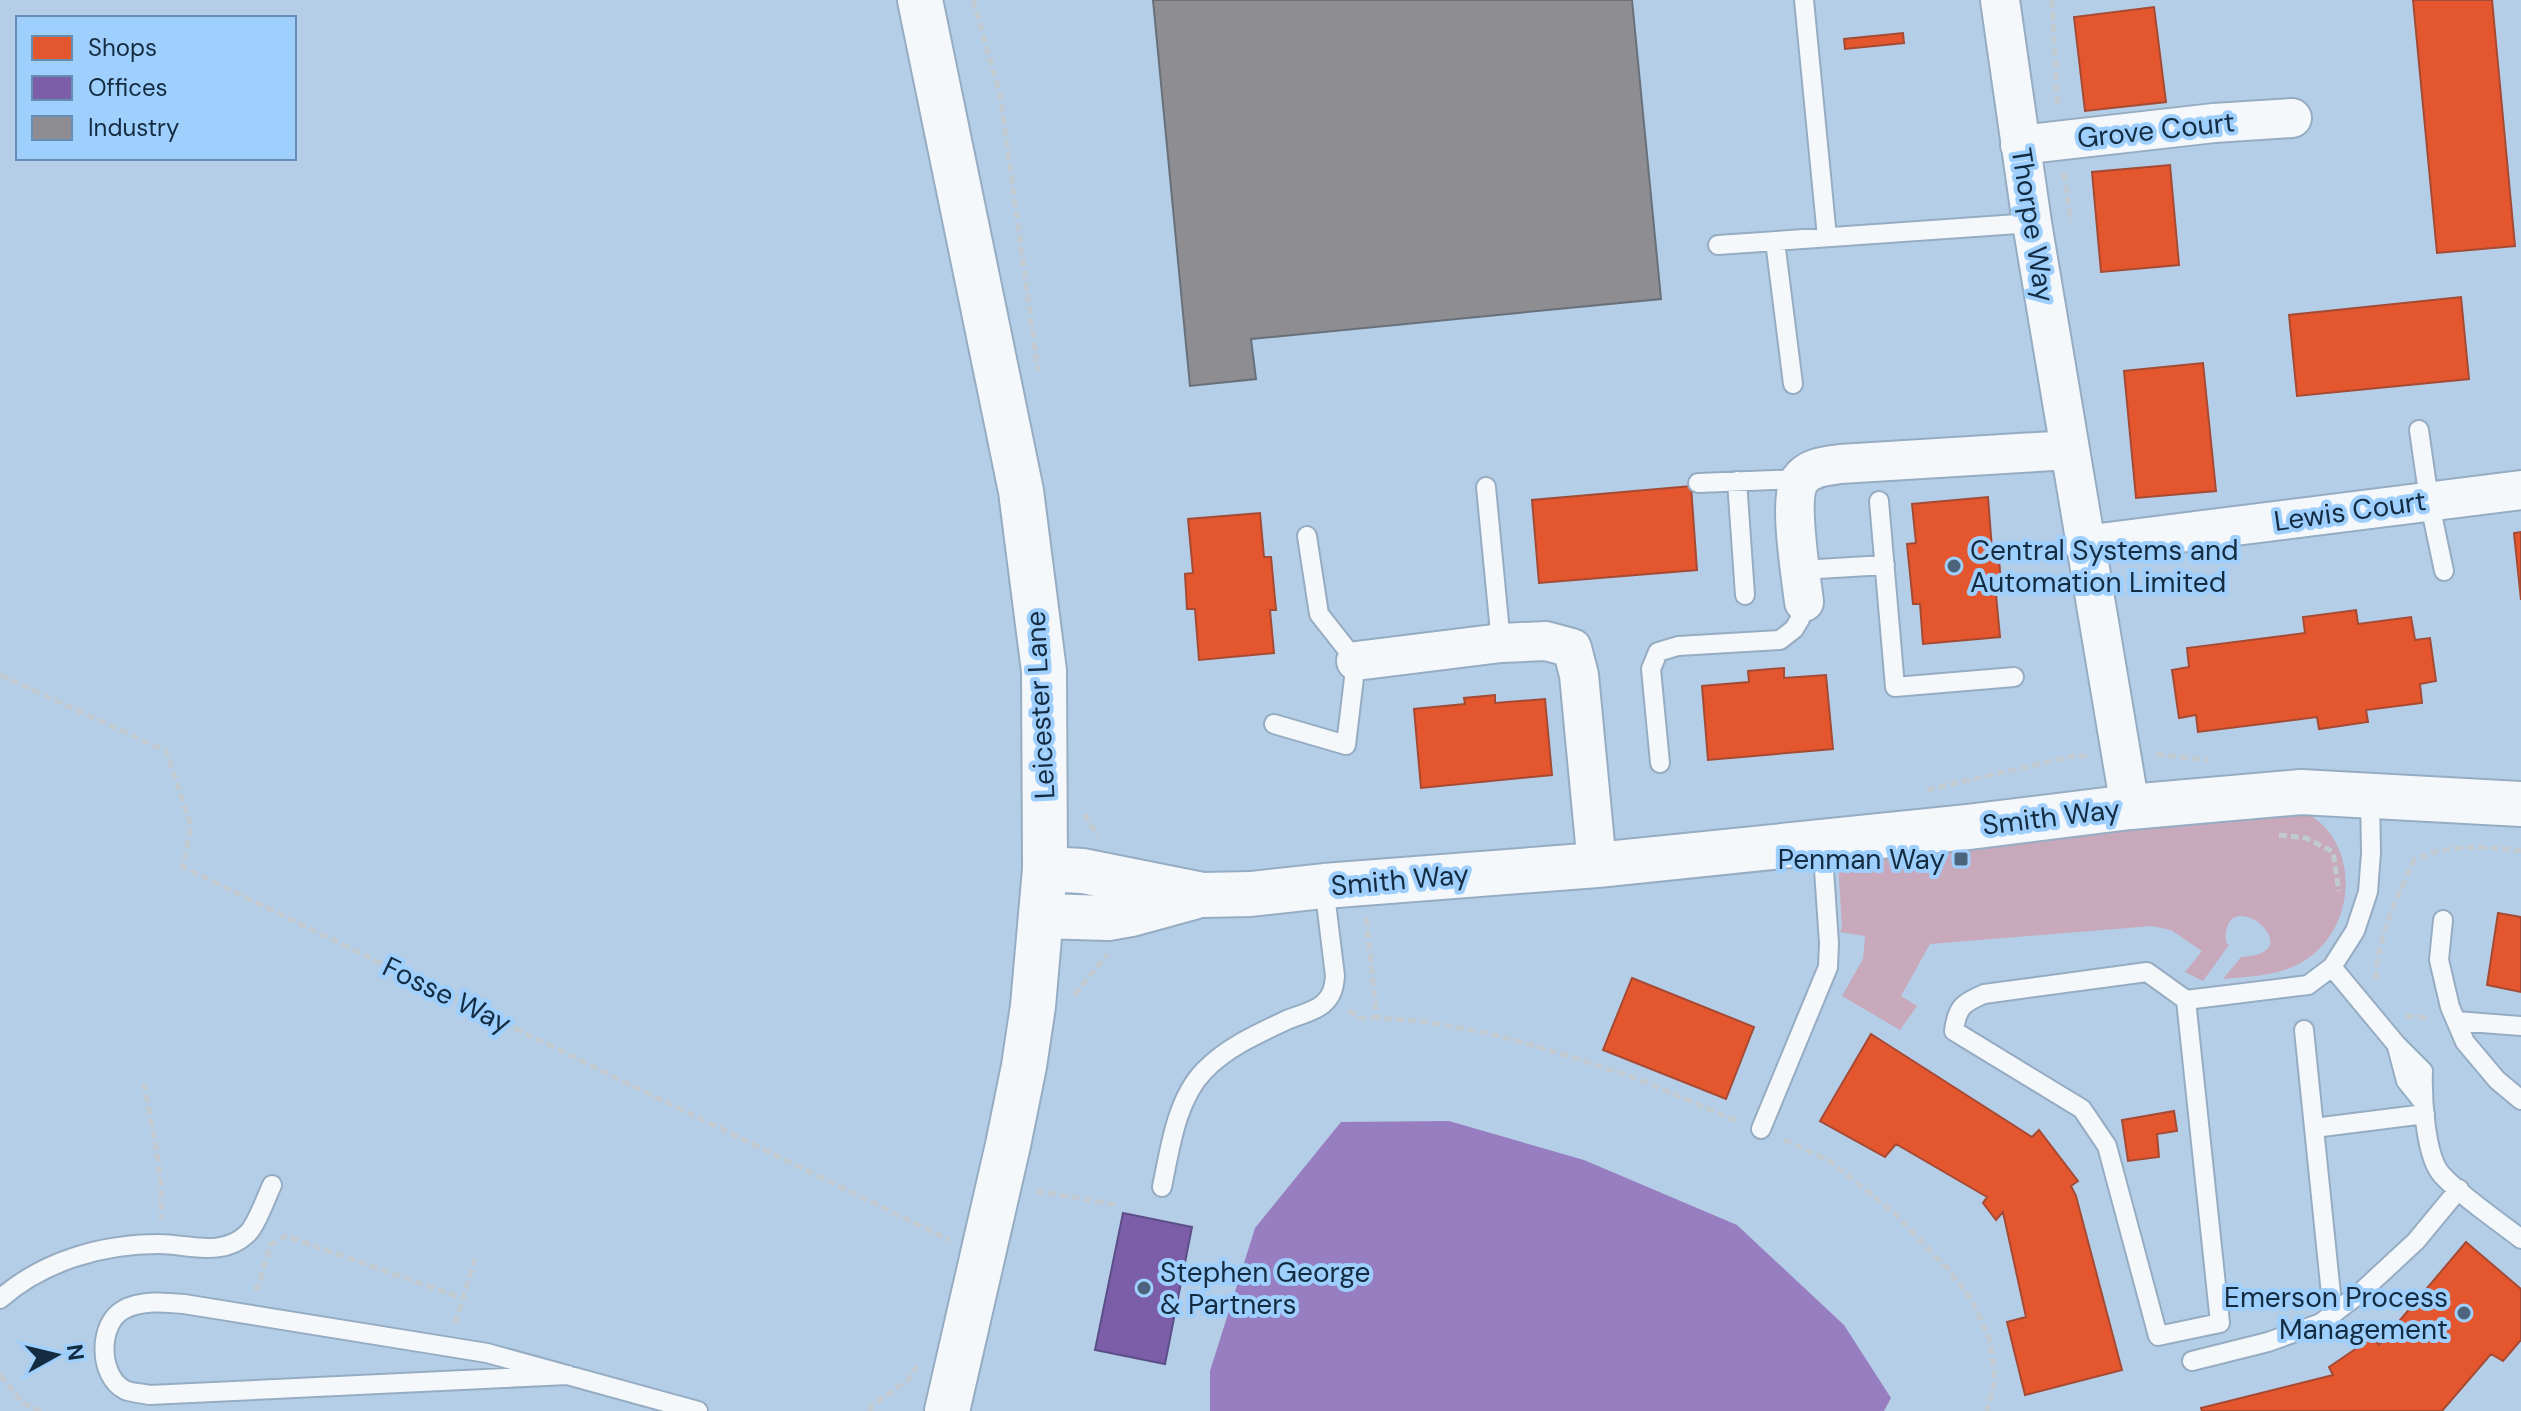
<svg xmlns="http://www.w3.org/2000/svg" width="2521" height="1411" font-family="'DM Sans',sans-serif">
	<rect width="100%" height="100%" fill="#b5cee7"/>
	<path fill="#c8a8bb" d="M2303,811C2359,839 2358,920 2311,956C2286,976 2253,976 2223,979L2241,957C2317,954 2221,877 2226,942L2229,945L2203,981L2185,972L2202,951L2171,930L2152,926L1930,944L1901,996L1917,1006L1900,1030L1842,996L1863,959L1865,936L1840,932L1842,926L1838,864L1851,847Z"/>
	<path fill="#977ec0" d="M1449,1121L1584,1160L1737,1225L1844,1325L1891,1398L1884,1411H1210V1371L1255,1228L1341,1122Z"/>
	<path fill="#e4572e" stroke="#a54a34" stroke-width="2" d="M2413,0H2492L2515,246L2437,253Z
		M2154,7L2166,102L2085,111L2074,17Z
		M1903,33L1904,43L1845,49L1844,39Z
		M2170,165L2179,265L2101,272L2092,172Z
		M2461,297L2469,379L2297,396L2289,315Z
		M2203,363L2216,491L2136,498L2124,371Z
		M1691,486L1697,570L1539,583L1532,500Z
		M1988,497L1992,549L1998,548L2001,583L1995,584L2000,637L1923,644L1920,604H1913L1907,544L1916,543L1912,504Z
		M1260,513L1264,557H1271L1276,610H1270L1274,653L1199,660L1195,609H1187L1185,574L1193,573L1188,519Z
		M2521,532V600L2514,533Z
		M2356,610L2358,624L2411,617L2415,640L2430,638L2436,681L2420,684L2422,703L2366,710L2368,722L2319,729L2317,717L2198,732L2196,715L2179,718L2172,670L2189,667L2187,648L2305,633L2303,617Z
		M1784,668V678L1826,675L1833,749L1708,760L1702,686L1749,682L1748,671Z
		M1495,695V703L1545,699L1552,775L1421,788L1414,709L1465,704L1464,698Z
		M2498,913L2521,917V992L2487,985Z
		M1632,978L1754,1027L1726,1099L1603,1050Z
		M1871,1034L2032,1137L2039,1130L2078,1181L2071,1186L2076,1196L2122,1370L2025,1395L2007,1322L2026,1317L2003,1212L1996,1220L1983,1203L1987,1197L1896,1144L1885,1157L1820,1121Z
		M2174,1111L2177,1131L2157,1134L2159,1157L2128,1161L2122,1120Z
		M2466,1242L2521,1289V1340L2503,1361L2491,1354L2442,1411H2202L2201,1408L2333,1375L2329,1367L2373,1337L2379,1345Z"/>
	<path fill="#7b5ea7" stroke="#5c4f89" stroke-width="2" d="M1123,1213L1192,1227L1165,1364L1095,1350Z"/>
	<path fill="#8d8d92" stroke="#68707a" stroke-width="2" d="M1153,0H1632L1661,299L1251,339L1256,379L1190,386Z"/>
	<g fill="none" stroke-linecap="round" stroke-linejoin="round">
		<defs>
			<path id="lane" d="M1804,0L1827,237
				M1775,241L1793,384
				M1718,245L2032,223
				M2419,430L2429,500L2444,571
				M1737,481L1745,595
				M1698,483L1801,479
				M1486,487L1501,643
				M1879,501L1895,687L2014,677
				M1801,570L1885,565
				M1274,724L1346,745L1356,661L1319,614L1307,536
				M1660,763L1651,669L1658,652L1678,646L1780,640L1794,629L1800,619L1804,602
				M2443,920L2439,960L2450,1007L2465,1042L2497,1080L2521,1100
				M2332,967L2396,1044L2423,1071C2422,1096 2425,1157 2442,1175C2462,1197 2497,1220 2521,1239
				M2147,972L2186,1000L2220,1323L2158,1336L2107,1146L2082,1109L1954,1031C1957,1007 1963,1003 1984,994Z
				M2186,1000L2308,985L2332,967L2355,931L2368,892L2371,853L2370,796
				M2456,1021L2521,1026
				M2304,1030L2333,1314
				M2397,1047L2406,1081L2422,1101
				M2314,1128L2425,1114
				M1761,1129L1828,967L1829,943L1822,841
				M1162,1187C1170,1149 1176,1100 1204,1071C1227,1047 1259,1033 1289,1019C1300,1015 1315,1011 1323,1004C1332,996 1334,988 1335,976L1324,886
				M0,1299C43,1261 102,1244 159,1244C188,1244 222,1258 247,1234C256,1226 266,1198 272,1185
				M2192,1361L2268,1342L2321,1323L2360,1293L2416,1241L2459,1189
				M568,1375L149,1395C142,1393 131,1393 125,1390C98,1376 98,1324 123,1310C140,1300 165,1302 184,1304L487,1353L698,1411"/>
			<path id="street" d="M2000,0L2032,223L2130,807
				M2020,145L2214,123L2292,118
				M2084,545L2521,490
				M1804,602C1801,576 1788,499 1800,480C1809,467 1826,466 1840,464L2069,450
				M1356,661L1501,643L1546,641L1572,648L1579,675L1597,865"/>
			<path id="secondary" d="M920,0L1021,491L1044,671L1045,869L1033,1006L1024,1066L1008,1145L947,1411
				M1045,869L1083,871L1203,895L1251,894L1324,886L1597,865L1968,827L2130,807L2301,792L2521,804
				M1042,916L1108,918L1131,914L1193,897"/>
		</defs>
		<use href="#lane" stroke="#96acc2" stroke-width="22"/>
		<use href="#street" stroke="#96acc2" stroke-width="42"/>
		<use href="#secondary" stroke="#96acc2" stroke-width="48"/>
		<path stroke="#c1c9d1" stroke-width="5" stroke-dasharray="8 4" stroke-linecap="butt" d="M973,0L1000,94L1038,371
			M2052,0L2058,107
			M2064,173L2071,222
			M0,675L166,751L191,826L183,867L950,1240
			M2157,752L2160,755L2209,760
			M1927,790L2073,756H2089
			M1084,814L1098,836
			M2279,835L2306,838L2333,852L2339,891
			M1366,918L1377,1018C1461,1021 1544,1047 1623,1074C1662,1087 1699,1106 1737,1121
			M2376,979C2376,939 2398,896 2414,860C2448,844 2483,846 2521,851
			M1074,995L1108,954
			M1349,1010L1360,1018H1377
			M2406,1016L2428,1018
			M144,1083C152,1128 164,1174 161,1220
			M1784,1140L1830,1161L1894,1213L1949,1270L1972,1301L1990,1340L1995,1381L1987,1411
			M1036,1191L1117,1205
			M254,1288H258L270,1245L286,1236L462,1298
			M455,1323L475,1259
			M0,1375L24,1404L41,1411
			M870,1411L871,1406L907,1381L917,1366"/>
		<use href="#lane" stroke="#f4f8fb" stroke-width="18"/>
		<use href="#street" stroke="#f4f8fb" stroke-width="38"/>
		<use href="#secondary" stroke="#f4f8fb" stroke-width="44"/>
	</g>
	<g fill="#4c657c" stroke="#9fcffd" stroke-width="3">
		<circle cx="1954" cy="566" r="8"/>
		<rect x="1953" y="851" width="16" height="16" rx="4"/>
		<circle cx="1144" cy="1288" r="8"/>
		<circle cx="2464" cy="1313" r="8"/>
	</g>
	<g text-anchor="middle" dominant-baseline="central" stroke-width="8" stroke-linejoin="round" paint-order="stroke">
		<g font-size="28" fill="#132c42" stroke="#9fcffd">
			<text transform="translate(2156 130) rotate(-6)">Grove Court</text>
			<text transform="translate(2033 225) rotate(81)">Thorpe Way</text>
			<text transform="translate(2350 511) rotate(-8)">Lewis Court</text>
			<text transform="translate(1040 705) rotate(-93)">Leicester Lane</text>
			<text transform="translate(2051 817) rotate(-7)">Smith Way</text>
			<text transform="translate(1400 880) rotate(-5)">Smith Way</text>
			<text transform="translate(447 995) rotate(26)">Fosse Way</text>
		</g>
		<g font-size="28" fill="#132c42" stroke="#9fcffd" text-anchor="start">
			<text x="1970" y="550">Central Systems and<tspan x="1970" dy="32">Automation Limited</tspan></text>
			<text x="1945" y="859" text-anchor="end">Penman Way</text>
			<text x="1160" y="1272">Stephen George<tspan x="1160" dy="32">&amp; Partners</tspan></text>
			<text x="2448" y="1297" text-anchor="end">Emerson Process<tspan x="2448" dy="32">Management</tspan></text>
		</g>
	</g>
	<rect x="16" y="16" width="280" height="144" fill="#9fcffd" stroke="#678eb2" stroke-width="2"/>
	<rect x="32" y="36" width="40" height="24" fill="#e4572e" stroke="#678eb2" stroke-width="2"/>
	<text x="88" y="56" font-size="24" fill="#132c42">Shops</text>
	<rect x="32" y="76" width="40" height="24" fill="#7b5ea7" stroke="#678eb2" stroke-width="2"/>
	<text x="88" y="96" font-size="24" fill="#132c42">Offices</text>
	<rect x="32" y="116" width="40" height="24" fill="#8d8d92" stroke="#678eb2" stroke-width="2"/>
	<text x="88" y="136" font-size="24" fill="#132c42">Industry</text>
	<g transform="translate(56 1355) rotate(82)" stroke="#9fcffd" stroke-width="6" paint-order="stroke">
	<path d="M0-6L14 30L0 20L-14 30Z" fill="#132c42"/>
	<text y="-12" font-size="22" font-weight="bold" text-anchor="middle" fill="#132c42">N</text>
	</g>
</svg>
